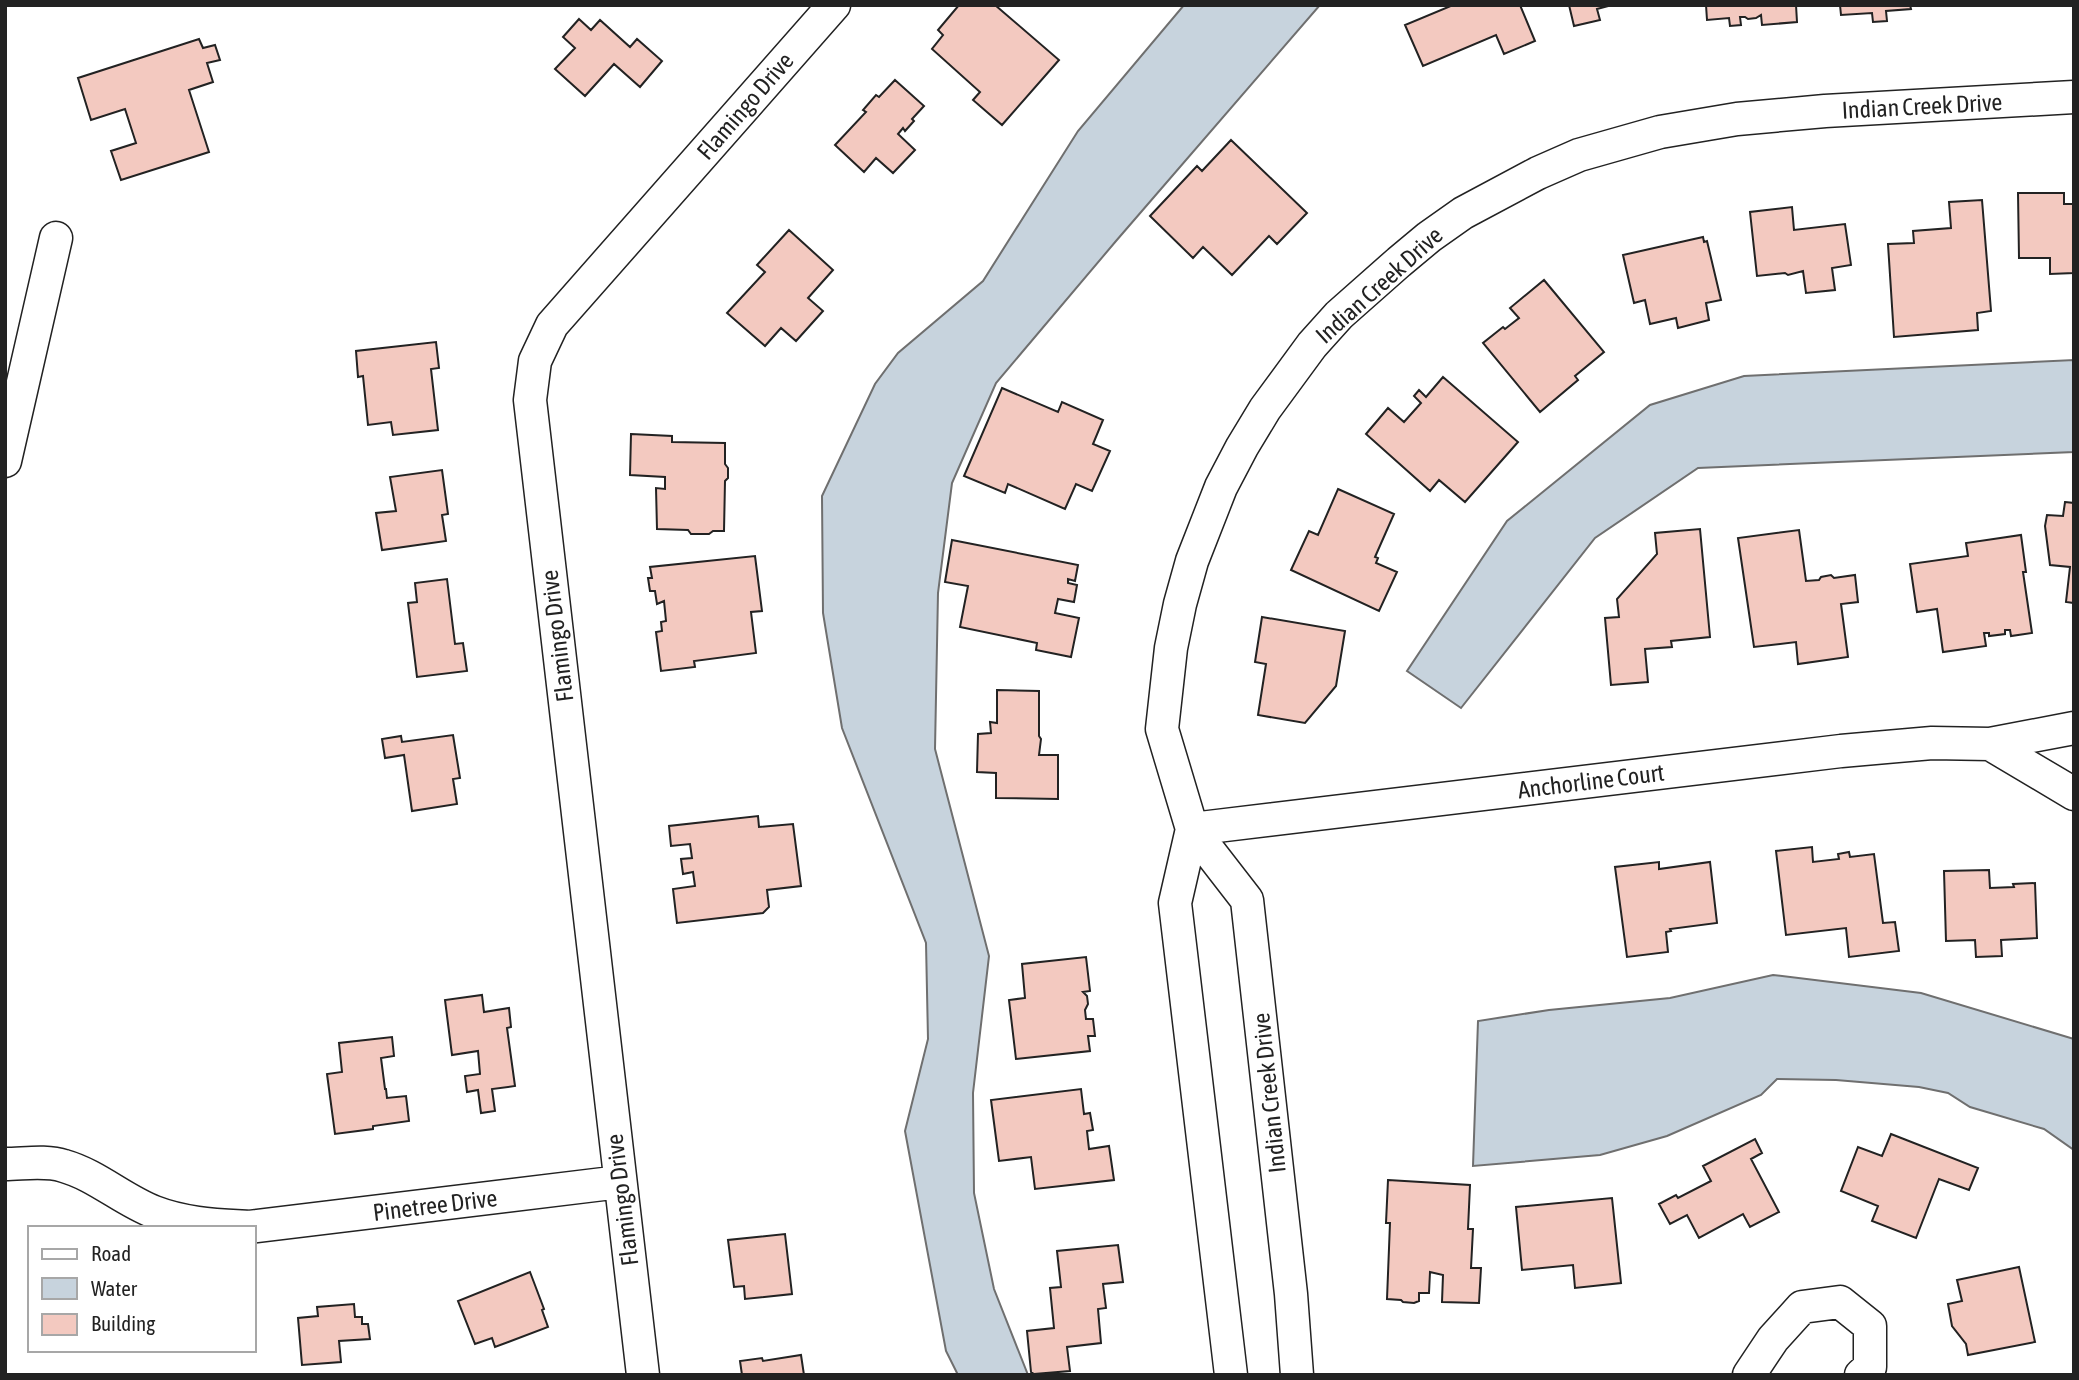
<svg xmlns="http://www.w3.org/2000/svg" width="2079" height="1380" font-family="'Asap Condensed',sans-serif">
	<rect width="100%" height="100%" fill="#fff"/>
	<path fill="#c7d3dd" stroke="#6f6f6f" stroke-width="2" d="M1184,5H1320L1116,241L996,383L952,483L938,593L935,749L989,956L973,1093L974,1193L994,1289L1028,1375H958L946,1351L905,1131L928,1039L926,943L842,728L823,613L822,496L875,384L898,353L983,281L1078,131Z
		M2074,360V452L1698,468L1595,538L1461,708L1407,671L1507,521L1650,405L1744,376Z
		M1773,975L1921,993L2074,1039V1150L2044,1129L1970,1107L1948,1093L1919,1087L1836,1080L1777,1079L1761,1095L1667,1136L1600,1155L1473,1166L1478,1021L1549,1010L1670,998Z"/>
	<path fill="#f3c9c0" stroke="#222" stroke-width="2" d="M959,5H995L1059,60L1002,125L973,100L980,92L932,49L943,35L938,30Z
		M1453,5H1520L1535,41L1504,54L1496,35L1423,66L1405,25Z
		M1569,5H1612L1597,9L1600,20L1574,26Z
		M1706,5H1796L1797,22L1762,25L1761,15L1756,18L1748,19L1745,17H1740L1741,25L1730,26L1729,18L1707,20Z
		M1840,5H1910L1911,9L1886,11L1887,21L1873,22L1872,13L1841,15Z
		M579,19L591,30L600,20L630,47L637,39L662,61L640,87L614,64L585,96L555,69L575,48L563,37Z
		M199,39L203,48L215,45L220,60L207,63L213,82L189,90L209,152L121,180L111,151L136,143L125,109L91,120L78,78Z
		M895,80L924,106L912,119L914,121L905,131L903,128L898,134L915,150L893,173L876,158L864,172L835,145L866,112L863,110L876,95L879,97Z
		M1231,140L1307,213L1277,244L1269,236L1232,275L1203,247L1193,258L1150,216L1197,166L1202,171Z
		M2018,193H2064V204H2074V273L2050,274V258H2019Z
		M1982,200L1991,311L1977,313L1978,330L1894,337L1888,244L1914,243L1913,231L1951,228L1949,202Z
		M1792,207L1794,230L1845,224L1851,265L1832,268L1835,290L1806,293L1803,271L1788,275L1785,273L1757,276L1750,212Z
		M789,230L833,270L808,298L823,311L796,341L781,328L765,346L727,313L765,272L757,265Z
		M1703,237L1704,242L1707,241L1721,300L1706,303L1709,320L1678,328L1676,318L1650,324L1645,300L1634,303L1623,255Z
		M1544,280L1604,352L1575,376L1578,380L1540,412L1483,343L1503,327L1505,329L1519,318L1510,308Z
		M436,342L439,368L431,369L438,430L393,435L391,422L368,425L363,376L358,377L356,351Z
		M1443,377L1518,442L1465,502L1439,480L1430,491L1366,434L1388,408L1404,422L1421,403L1414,396L1419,390L1426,397Z
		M1002,388L1058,412L1062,402L1103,420L1093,444L1110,451L1092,491L1076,484L1065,509L1008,484L1005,493L964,476Z
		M631,434L672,436V442L725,443V464L728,468V478L725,481L724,531H713L709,534H691L688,530L657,529L656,488L665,489V477L630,475Z
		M442,470L448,514L442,515L446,541L382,550L376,513L396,511L390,477Z
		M1338,489L1394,514L1375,557L1378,558L1376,563L1397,572L1379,611L1291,570L1309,531L1318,535Z
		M2065,502L2074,503V603L2066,602L2070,567L2050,565L2045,526L2047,515L2063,516Z
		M1700,529L1710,637L1671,641L1672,647L1645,649L1648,682L1611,685L1605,618L1619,617L1617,599L1657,554L1655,533Z
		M1799,530L1806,581L1819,580L1821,577L1831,575L1834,578L1855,575L1858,602L1841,604L1848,657L1798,664L1796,642L1754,647L1738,538Z
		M2021,535L2026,572H2023L2032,633L2011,636L2010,630H2005V634L1989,636V633H1984L1986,646L1943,652L1937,609L1917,612L1910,564L1968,556L1966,543Z
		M952,540L1078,565L1075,581L1068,579V583L1077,585L1074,602L1058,599L1055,613L1079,618L1071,657L1036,650L1037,643L960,627L968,586L945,582Z
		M755,556L762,611L751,612L756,653L694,661L695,667L661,671L656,632L662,631L661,622L666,621L664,601L657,604L655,591H650L648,578H652L650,567Z
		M447,579L455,644L463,643L467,671L417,677L408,603L417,602L415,583Z
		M1262,617L1345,631L1336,686L1305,723L1258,715L1266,664L1255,662Z
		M997,690L1039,691V736L1041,739L1039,755H1058V799L996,798V773L977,772L978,734L991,733L990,722L997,723Z
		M453,735L460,778L453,779L457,804L412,811L404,755L385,758L382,739L401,736L402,742Z
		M758,816L759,827L793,824L801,886L767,890L769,907L763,913L677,923L673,889L695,886L693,872L683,874L681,859L692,858L690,844L671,846L669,826Z
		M1812,847L1813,862L1839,859L1838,854L1849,852L1850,857L1874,854L1883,923L1895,922L1899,951L1849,957L1846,928L1786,935L1776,851Z
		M1659,862V869L1710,862L1717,923L1670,929L1671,931L1666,932L1668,952L1627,957L1615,867Z
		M1989,870L1990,888L2014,887L2013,884L2035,883L2037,938L2001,940L2002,956L1976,957L1975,940L1946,941L1944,871Z
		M1086,957L1090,991L1083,992L1087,996L1088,1004L1085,1010L1086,1019H1093L1095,1036H1088L1090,1051L1016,1059L1009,1000L1025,998L1022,964Z
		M482,995L484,1012L509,1008L511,1027L507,1028L515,1086L492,1089L495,1111L481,1113L478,1090L467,1092L465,1076L480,1074L478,1051L452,1055L445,1000Z
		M392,1037L394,1056L381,1058L385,1089H386L387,1098L406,1096L409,1121L373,1126V1129L335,1134L327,1074L342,1072L339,1043Z
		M1081,1089L1084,1114L1090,1113L1093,1130L1087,1131L1089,1149L1109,1146L1114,1180L1035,1189L1031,1157L999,1161L991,1100Z
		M1891,1134L1978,1168L1969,1190L1939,1179L1916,1238L1872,1221L1878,1206L1841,1191L1858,1147L1882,1156Z
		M1755,1139L1762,1153L1751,1159L1779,1212L1750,1227L1743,1214L1699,1238L1687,1215L1670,1224L1659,1204L1676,1195L1678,1198L1711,1181L1703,1166Z
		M1388,1180L1470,1185L1468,1229H1473L1471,1268H1481L1479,1303L1442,1302L1443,1275L1430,1272L1429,1293H1419V1301L1414,1303L1403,1302L1401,1300L1387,1299L1390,1223H1386Z
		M1612,1198L1621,1283L1575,1288L1573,1265L1522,1270L1516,1207Z
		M785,1234L792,1294L745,1299L744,1286L734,1287L728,1240Z
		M1118,1245L1123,1282L1103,1284L1106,1308L1098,1309L1101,1343L1067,1347L1070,1371L1034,1374L1031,1372L1027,1331L1054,1328L1050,1288L1061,1287L1057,1251Z
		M2019,1267L2035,1342L1968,1355L1966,1344L1952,1326L1948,1304L1962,1301L1957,1280Z
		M530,1272L544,1309L542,1310L548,1327L495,1347L492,1338L475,1344L458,1301Z
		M354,1304L355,1317H362V1324H368L370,1339L339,1341L341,1362L302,1365L298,1318L318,1316L317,1307Z
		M801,1355L804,1375H742L740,1361L762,1358L763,1361Z"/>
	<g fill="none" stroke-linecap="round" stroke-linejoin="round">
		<defs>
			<path id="street" d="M5,461L56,238
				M2074,728L1990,744L2074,794
				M1192,829L1841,751L1932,743L1990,744
				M1192,829L1175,903L1231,1375
				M5,1164C24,1164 46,1160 64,1166C96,1175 123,1200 154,1212C185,1224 217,1225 249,1227L620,1182
				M643,1375L530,400L535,361L552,325L834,5
				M1297,1375L1291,1294L1247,900L1192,829L1162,729L1171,648L1180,604L1192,561L1221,487L1242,447L1265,409L1312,345L1339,315L1399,262L1429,237L1463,213L1538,173L1579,155L1660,132L1737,119L1825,111L2074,97
				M1749,1375L1773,1339L1802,1307L1840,1302L1870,1326V1367L1861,1375"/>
		</defs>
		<use href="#street" stroke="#222" stroke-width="35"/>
		<use href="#street" stroke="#fff" stroke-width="32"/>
	</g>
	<g text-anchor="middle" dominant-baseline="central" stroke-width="5" stroke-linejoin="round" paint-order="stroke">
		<g font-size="24" fill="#222" stroke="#fff">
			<text transform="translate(745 106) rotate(-49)">Flamingo Drive</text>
			<text transform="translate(1922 106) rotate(-3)">Indian Creek Drive</text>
			<text transform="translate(1379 285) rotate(-42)">Indian Creek Drive</text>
			<text transform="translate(557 636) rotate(-97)">Flamingo Drive</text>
			<text transform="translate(1591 781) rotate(-7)">Anchorline Court</text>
			<text transform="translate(1269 1093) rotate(-96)">Indian Creek Drive</text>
			<text transform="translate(622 1200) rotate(-97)">Flamingo Drive</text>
			<text transform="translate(435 1205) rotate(-7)">Pinetree Drive</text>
		</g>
	</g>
	<rect width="2079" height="1380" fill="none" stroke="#222222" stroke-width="14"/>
	<rect x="28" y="1226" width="228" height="126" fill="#ffffff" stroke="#a7a7a7" stroke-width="2"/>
	<rect x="42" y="1249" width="35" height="10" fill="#ffffff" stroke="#a7a7a7" stroke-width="2"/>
	<text x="91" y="1261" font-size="21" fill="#222222">Road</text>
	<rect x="42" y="1278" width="35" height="21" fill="#c7d3dd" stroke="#a7a7a7" stroke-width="2"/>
	<text x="91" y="1296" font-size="21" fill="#222222">Water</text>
	<rect x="42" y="1314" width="35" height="21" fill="#f3c9c0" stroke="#a7a7a7" stroke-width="2"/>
	<text x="91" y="1331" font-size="21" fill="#222222">Building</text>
</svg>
